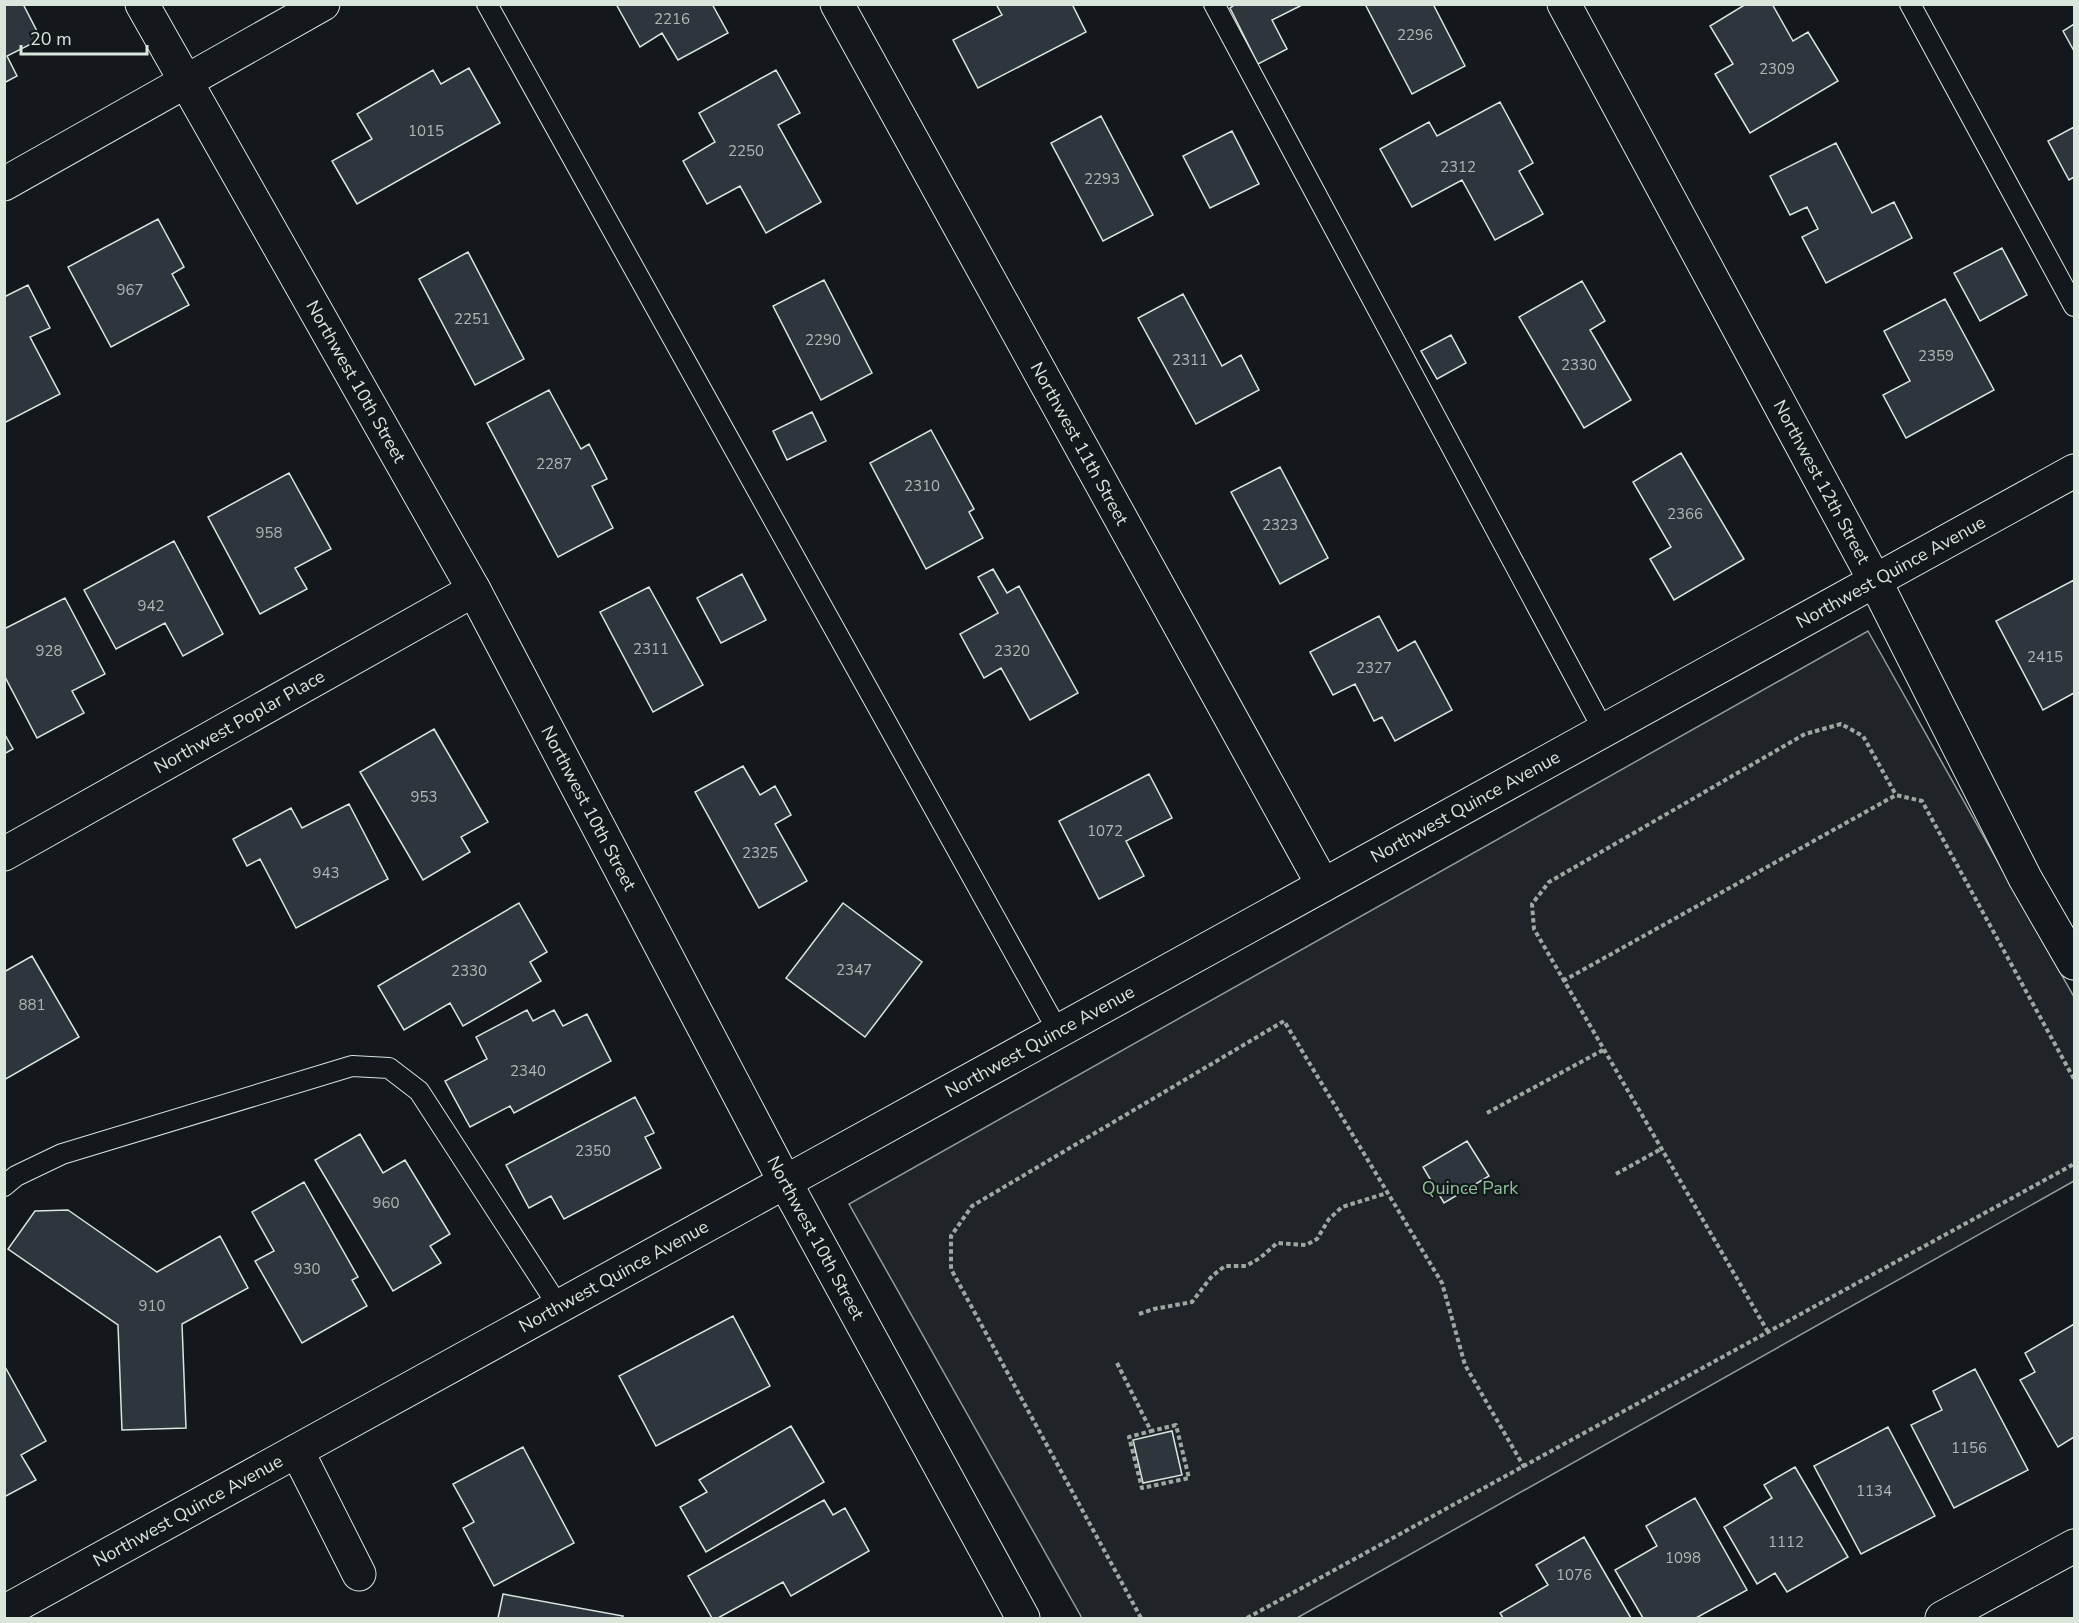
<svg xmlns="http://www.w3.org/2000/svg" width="2079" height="1623" font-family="'Nunito Sans',sans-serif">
	<rect width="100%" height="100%" fill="#14181c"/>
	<path fill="#202428" stroke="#939e99" stroke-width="1.5" d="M1868,631L2074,997V1181L1297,1618H1082L849,1204Z"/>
	<path fill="#2c363c" stroke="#d8e6dc" stroke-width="1.5" d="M4,4H23L41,39L7,56L17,76L4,83Z
		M616,4H712L728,33L678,60L662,33L640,47Z
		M996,4H1072L1086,32L978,88L953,40L1002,15Z
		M1236,4H1304L1272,20L1287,49L1258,64L1230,8Z
		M1365,4H1433L1465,66L1412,94Z
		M1746,4H1772L1793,41L1808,32L1838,81L1750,133L1715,74L1733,64L1710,26Z
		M2074,24V51L2063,31Z
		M469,68L500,123L357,204L332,161L372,139L357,114L433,70L441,84Z
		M776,70L800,113L778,125L821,202L766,233L740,186L707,204L683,161L715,142L699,113Z
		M1500,102L1533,163L1519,171L1543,214L1495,240L1462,180L1412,207L1380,149L1429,122L1437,136Z
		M1101,116L1153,215L1103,241L1051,143Z
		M2074,127V177L2069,180L2048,141Z
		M1232,131L1259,184L1210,208L1183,156Z
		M1836,143L1872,213L1894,202L1912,238L1826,283L1802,237L1818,229L1807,207L1790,215L1770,176Z
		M158,219L184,267L172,274L189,305L111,347L68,267Z
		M2002,248L2027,295L1980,321L1954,273Z
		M468,252L524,359L475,385L419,279Z
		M824,280L872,373L821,400L773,306Z
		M1582,281L1605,321L1590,330L1631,400L1584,428L1519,317Z
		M28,285L50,328L30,337L60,394L4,423V297Z
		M1183,294L1222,366L1241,355L1259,390L1196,424L1138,318Z
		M1945,299L1994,390L1906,438L1883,395L1910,381L1884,331Z
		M1451,335L1466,363L1437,379L1421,351Z
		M549,390L581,449L589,444L607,479L592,486L613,528L558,557L487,423Z
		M812,412L826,441L787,460L773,431Z
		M931,430L974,509L969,512L983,538L926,569L870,463Z
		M1681,453L1744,559L1674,600L1650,559L1671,547L1633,482Z
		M1280,467L1328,558L1280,584L1231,492Z
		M289,473L331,549L295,568L307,589L260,614L208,517Z
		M174,541L223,634L183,656L165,623L116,649L84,590Z
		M993,569L1007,593L1019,586L1078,693L1030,720L1001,668L984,678L960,634L998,613L978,577Z
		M742,574L766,620L721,643L697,598Z
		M2074,580V693L2043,710L1996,621Z
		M649,587L703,685L653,712L600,612Z
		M65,598L105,674L72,691L84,713L37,738L4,675V629Z
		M1379,616L1398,651L1415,641L1452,710L1395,741L1382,717L1374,721L1355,684L1333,695L1310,652Z
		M434,729L488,822L461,837L470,852L423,880L360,772Z
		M4,733L13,749L4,754Z
		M743,766L760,795L775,786L791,815L775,824L807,881L759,908L695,792Z
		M1149,774L1172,818L1126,841L1144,876L1099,899L1059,821Z
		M349,804L388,879L296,928L260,859L247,866L233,839L291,808L302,828Z
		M519,903L547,952L530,962L541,981L463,1026L450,1003L404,1030L378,986Z
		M843,903L922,962L865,1037L786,978Z
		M32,956L79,1037L4,1080V972Z
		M527,1010L533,1021L554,1010L563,1026L587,1014L611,1061L514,1113L510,1106L470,1127L445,1081L487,1059L476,1037Z
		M635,1097L654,1133L645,1137L661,1168L564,1219L551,1196L529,1208L506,1165Z
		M360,1134L383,1173L405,1160L450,1234L430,1246L441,1263L393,1291L315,1160Z
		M1467,1141L1489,1176L1444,1203L1423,1167Z
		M304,1182L358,1277L352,1280L367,1306L302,1343L255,1261L274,1251L252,1212Z
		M68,1210L157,1272L220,1236L248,1288L182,1324L186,1428L122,1430L118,1325L8,1249L35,1211Z
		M733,1316L770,1386L656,1446L619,1376Z
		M2074,1324V1437L2058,1447L2020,1380L2035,1372L2025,1353Z
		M4,1365L46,1441L21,1455L36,1480L4,1497Z
		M1975,1369L2028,1470L1954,1508L1911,1425L1942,1410L1933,1391Z
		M791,1426L824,1482L706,1552L680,1507L707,1492L699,1480Z
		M1888,1427L1935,1516L1861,1554L1814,1466Z
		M1172,1431L1182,1475L1143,1483L1133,1440Z
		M523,1447L574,1543L494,1586L463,1528L474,1522L453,1484Z
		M1795,1467L1848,1557L1787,1592L1775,1573L1757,1584L1724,1527L1772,1498L1764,1485Z
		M1695,1498L1747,1590L1696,1618H1643L1615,1570L1657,1546L1646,1526Z
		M824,1500L833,1515L845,1508L869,1551L791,1596L783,1582L718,1618H712L688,1576Z
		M1584,1537L1631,1618H1503L1500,1613L1548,1585L1536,1565Z
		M503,1594L623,1616L622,1618H498Z"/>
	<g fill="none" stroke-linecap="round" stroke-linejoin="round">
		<defs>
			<path id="service" d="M487,4L1058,1031
				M1214,4L1604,731
				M1910,4L2074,306
				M4,1186L16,1176L62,1154L352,1066L389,1068L419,1091L559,1307"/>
			<g id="minor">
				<path id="s1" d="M837,4L1323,885"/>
				<path id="s2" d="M1564,4L1875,581L2025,878L2074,963"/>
				<path d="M4,184L323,4"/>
				<path id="s3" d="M4,854L474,590"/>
				<path id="s4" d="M785,1182L2074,471"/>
				<path d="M297,1451L359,1574"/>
				<path d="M1942,1618L2074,1546"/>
			</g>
			<g id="tertiary">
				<path id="s5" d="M142,4L474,590L785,1182L1023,1618"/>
				<path id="s6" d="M4,1612L785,1182"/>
			</g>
		</defs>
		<use href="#service" stroke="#d8e6dc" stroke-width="22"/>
		<use href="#minor" stroke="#d8e6dc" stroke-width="35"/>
		<use href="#tertiary" stroke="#d8e6dc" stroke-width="35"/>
		<path stroke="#9da8a2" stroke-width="4" stroke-dasharray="4.5 3" stroke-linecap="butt" d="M1563,981L1896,795L1922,801L2074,1079
			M1487,1113L1603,1050
			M1616,1174L1661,1149
			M1139,1314L1154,1309L1192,1302L1212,1276L1225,1266H1246L1260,1258L1277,1243L1306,1245L1317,1239L1329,1219L1342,1207L1387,1193
			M1768,1332L1534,929L1532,904L1549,882L1805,734L1841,724L1863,736L1896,795
			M1117,1363L1151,1431L1176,1425L1189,1478L1142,1488L1129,1437L1151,1431
			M1141,1618L951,1269V1236L972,1206L1284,1021L1442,1283L1465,1365L1524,1467
			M1247,1618L2074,1164"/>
		<use href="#service" stroke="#14181c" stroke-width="20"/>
		<use href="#minor" stroke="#14181c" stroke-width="33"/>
		<use href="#tertiary" stroke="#14181c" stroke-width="33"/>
	</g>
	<g text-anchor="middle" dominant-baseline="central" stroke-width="4.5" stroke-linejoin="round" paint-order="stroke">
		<g font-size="15" fill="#adbab4">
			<text x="672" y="19">2216</text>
			<text x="1415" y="35">2296</text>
			<text x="1777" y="69">2309</text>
			<text x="426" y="131">1015</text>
			<text x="746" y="151">2250</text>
			<text x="1458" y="167">2312</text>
			<text x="1102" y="179">2293</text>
			<text x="130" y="290">967</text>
			<text x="472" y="319">2251</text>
			<text x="823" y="340">2290</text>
			<text x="1936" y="356">2359</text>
			<text x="1190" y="360">2311</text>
			<text x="1579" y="365">2330</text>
			<text x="554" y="464">2287</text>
			<text x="922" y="486">2310</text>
			<text x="1685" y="514">2366</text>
			<text x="1280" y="525">2323</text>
			<text x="269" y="533">958</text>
			<text x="151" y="606">942</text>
			<text x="651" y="649">2311</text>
			<text x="49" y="651">928</text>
			<text x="1012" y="651">2320</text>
			<text x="2045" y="657">2415</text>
			<text x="1374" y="668">2327</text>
			<text x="424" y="797">953</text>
			<text x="1105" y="831">1072</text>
			<text x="760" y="853">2325</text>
			<text x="326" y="873">943</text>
			<text x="854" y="970">2347</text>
			<text x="469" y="971">2330</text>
			<text x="32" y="1005">881</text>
			<text x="528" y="1071">2340</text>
			<text x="593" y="1151">2350</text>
			<text x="386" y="1203">960</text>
			<text x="307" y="1269">930</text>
			<text x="152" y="1306">910</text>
			<text x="1969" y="1448">1156</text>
			<text x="1874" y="1491">1134</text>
			<text x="1786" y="1542">1112</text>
			<text x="1683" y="1558">1098</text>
			<text x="1574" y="1575">1076</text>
		</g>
		<g font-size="18" fill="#d8e6dc" stroke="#14181c">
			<text stroke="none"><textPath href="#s5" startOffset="434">Northwest 10th Street</textPath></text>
			<text stroke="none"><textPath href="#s1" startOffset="502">Northwest 11th Street</textPath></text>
			<text stroke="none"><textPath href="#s2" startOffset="543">Northwest 12th Street</textPath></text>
			<text stroke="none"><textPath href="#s4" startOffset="1263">Northwest Quince Avenue</textPath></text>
			<text stroke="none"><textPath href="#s3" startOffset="270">Northwest Poplar Place</textPath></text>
			<text stroke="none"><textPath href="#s4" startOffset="777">Northwest Quince Avenue</textPath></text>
			<text stroke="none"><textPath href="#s5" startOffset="920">Northwest 10th Street</textPath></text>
			<text stroke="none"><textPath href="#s4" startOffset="291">Northwest Quince Avenue</textPath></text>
			<text stroke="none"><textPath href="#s5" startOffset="1406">Northwest 10th Street</textPath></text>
			<text stroke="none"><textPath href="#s6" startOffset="696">Northwest Quince Avenue</textPath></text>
			<text stroke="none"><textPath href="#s6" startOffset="210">Northwest Quince Avenue</textPath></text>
		</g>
		<g font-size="18" fill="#8ac095" stroke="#14181c">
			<text x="1470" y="1188">Quince Park</text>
		</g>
	</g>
	<rect width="2079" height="1623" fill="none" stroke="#d8e6dc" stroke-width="12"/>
	<path d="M21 45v9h126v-9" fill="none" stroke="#d8e6dc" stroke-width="3"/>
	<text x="30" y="45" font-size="18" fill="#d8e6dc" stroke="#14181c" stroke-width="4.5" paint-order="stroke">20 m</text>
</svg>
